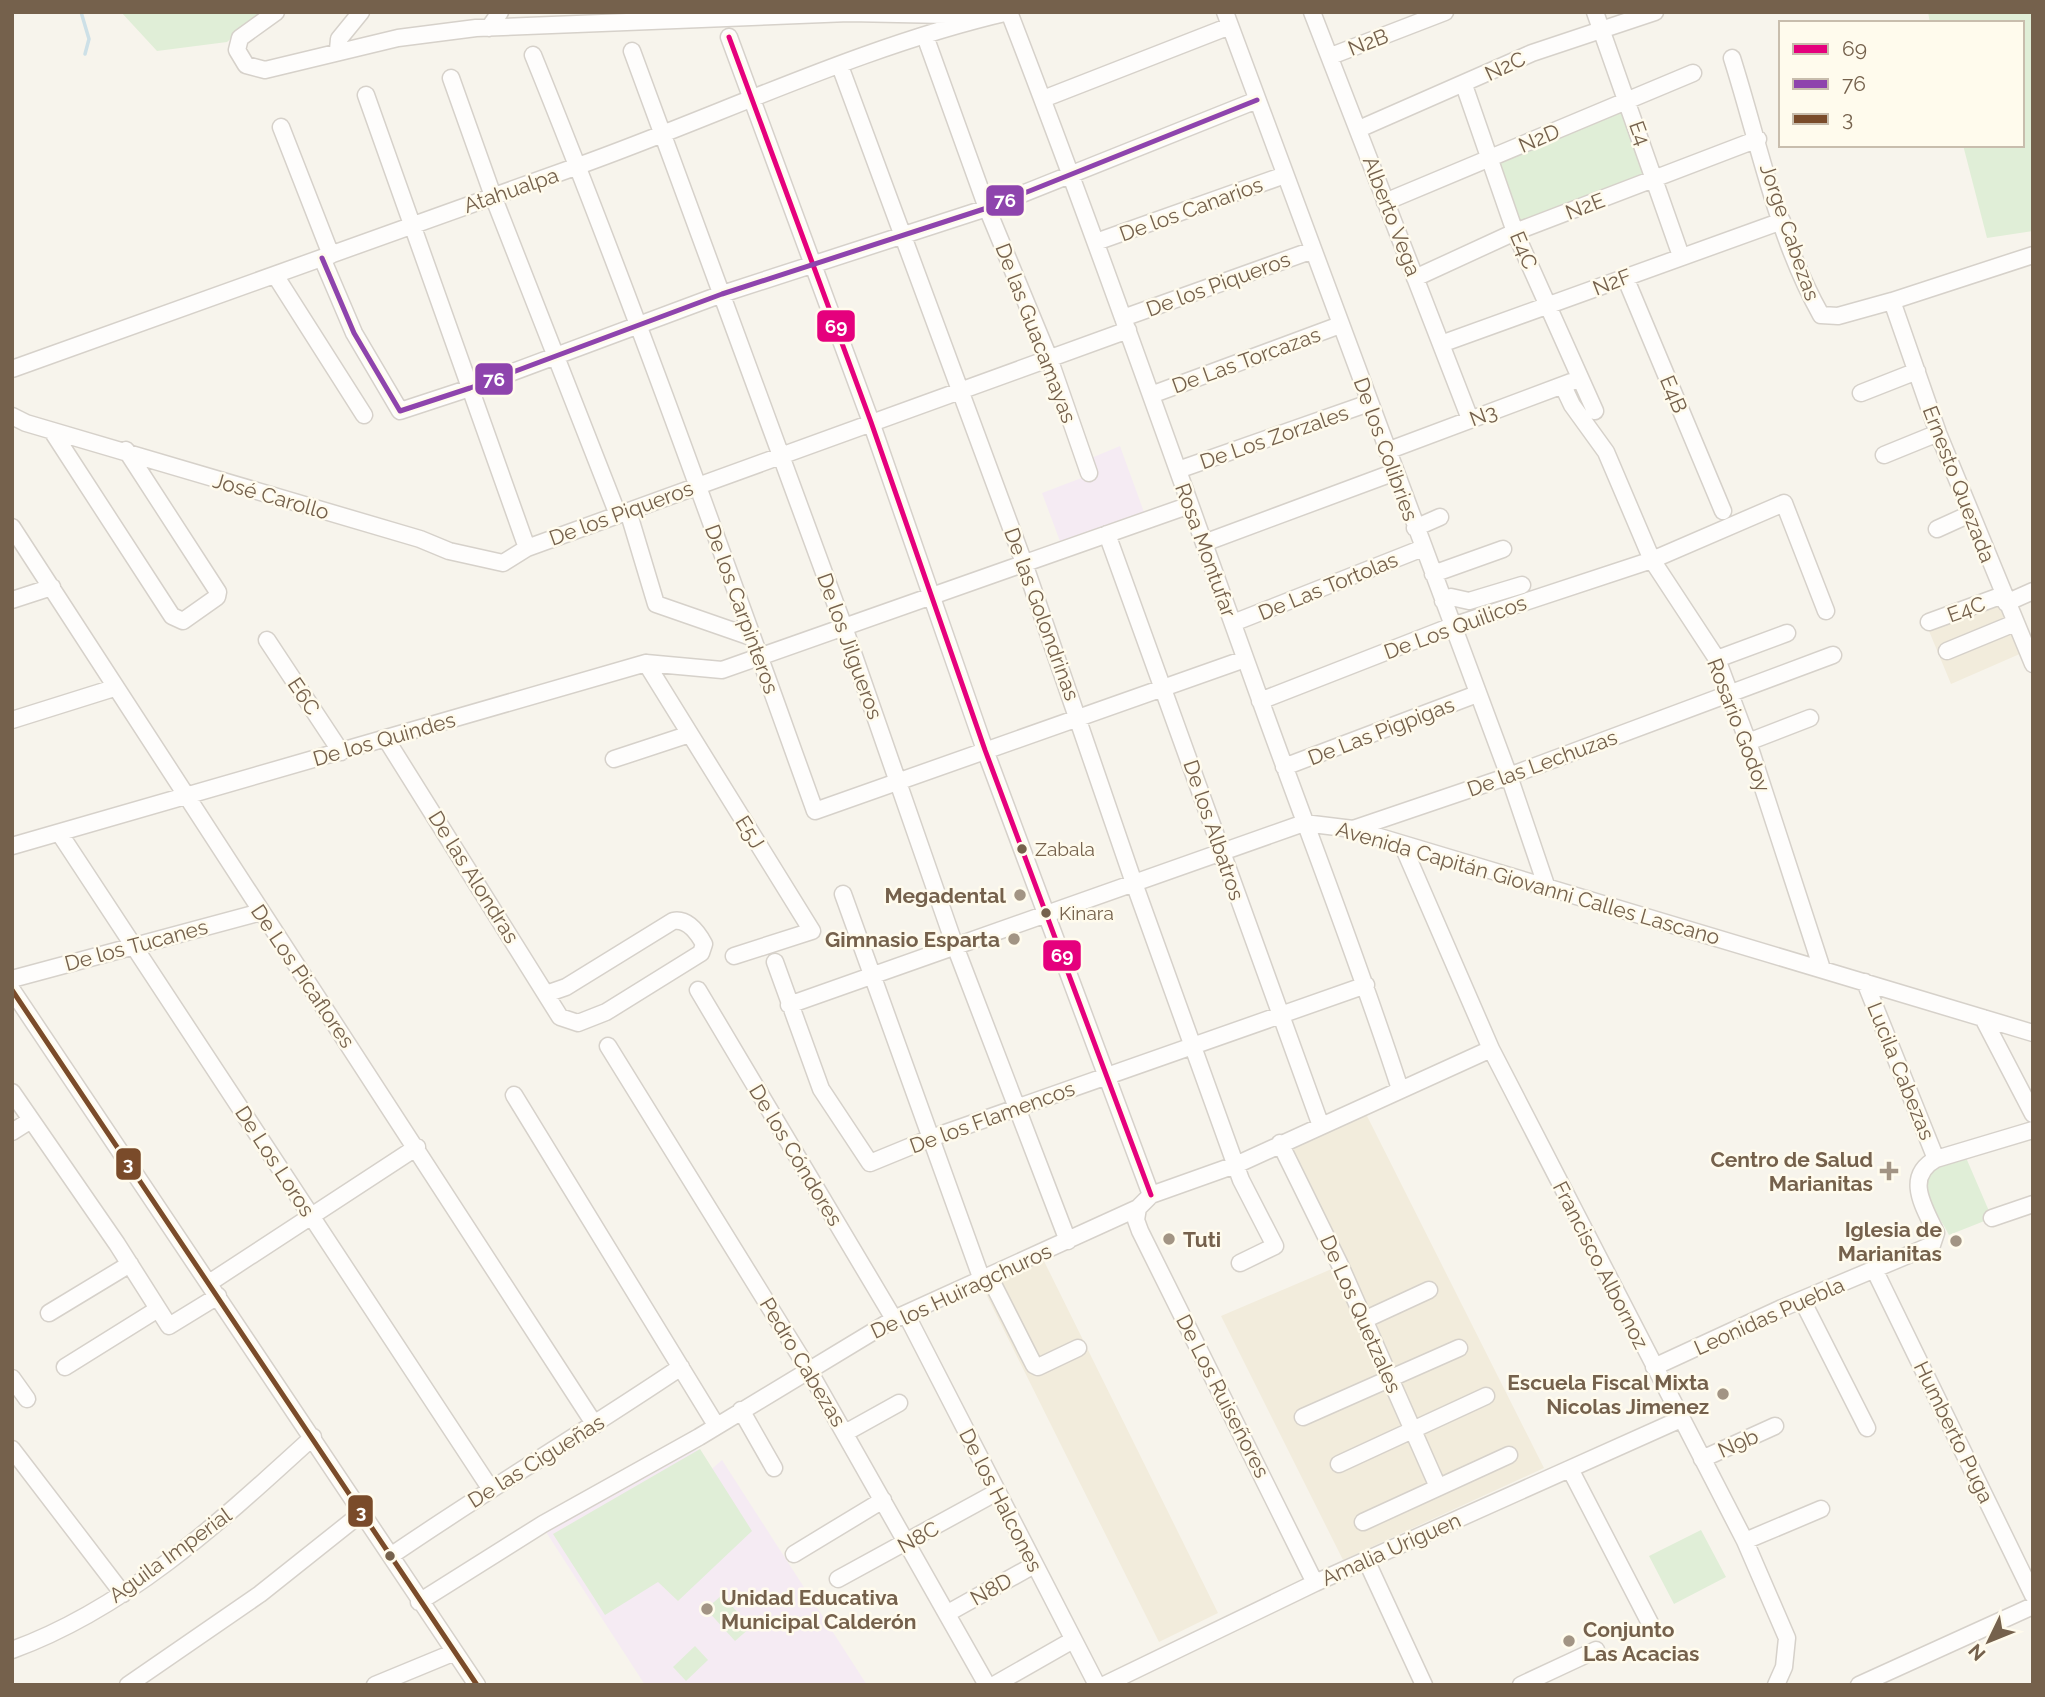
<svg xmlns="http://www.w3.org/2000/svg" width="2045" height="1697" font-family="Raleway,sans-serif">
	<rect width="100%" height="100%" fill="#f7f4ec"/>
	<path fill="#f2ecdc" d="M2000,601L2022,653L1951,684L1929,631Z
		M1365,1112L1544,1468L1343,1560L1221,1316L1334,1268L1278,1152Z
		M1043,1259L1218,1613L1159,1642L983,1288Z"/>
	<path fill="#f5ebf3" d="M1120,446L1145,515L1061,544L1042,493L1092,474L1089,459Z
		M695,1447L712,1469L722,1460L867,1685H645L546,1532Z"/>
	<path fill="#e0eed7" d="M121,12H261L227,42L157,51Z
		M1928,12H2033V231L1987,238L1963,145H2022V23H1930Z
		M1625,104L1651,172L1518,225L1494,161Z
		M1964,1153L1992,1218L1949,1235C1940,1217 1918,1190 1927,1170Z
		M700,1449L752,1531L678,1601L658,1582L605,1615L553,1534Z
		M1701,1530L1726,1577L1674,1604L1649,1556Z
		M722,1595L751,1627L735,1641L706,1609Z
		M695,1646L708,1660L686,1681L673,1667Z"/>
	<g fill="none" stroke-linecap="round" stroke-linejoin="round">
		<path stroke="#cde0e7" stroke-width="3.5" d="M81,12L89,39L85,54"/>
		<defs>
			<path id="minor" d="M276,12L240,38L237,50L246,65L265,70L398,38L476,28L849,13L947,15L966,22
				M1009,12C1094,232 1172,455 1252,677C1301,815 1355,950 1400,1089
				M1225,12L1509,776L1546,885
				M1312,12L1470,419
				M1595,12L1681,256
				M489,28L500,12
				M925,36L987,208L1049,358L1089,473
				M729,37L871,422L985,750L1151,1195
				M338,50L339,39L361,12
				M632,51L844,627L955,946L1068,1241
				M533,55C634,304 724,558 815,811L1245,659
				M1331,56L1445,12
				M1732,58C1759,143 1777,237 1821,315L1838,316L1892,301L2033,255
				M840,66L1024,563L1134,883L1241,1180L1275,1246L1240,1263
				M451,78L493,196L618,515
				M1464,85L1515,232L1595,411
				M366,95L527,548
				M1043,99L1230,26
				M281,127L331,255
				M1359,129L1532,53L1655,12
				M1385,202L1693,73
				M1096,242L1285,175
				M322,258L354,333L400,411L470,388L722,294L987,208L1257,100
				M275,275L364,415
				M1625,277L1723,511
				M1415,278L1515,232L1758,139
				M1892,301L1938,433L2033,664
				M1123,318L1313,250
				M1441,344L1782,221
				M12,369C201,302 390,235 578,166C718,116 864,45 1009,12
				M1563,386L1572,405L1606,452L1652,560L1717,659L1748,742L1822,969
				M1861,393L1917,371
				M1151,395L1340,325
				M12,416L26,423L420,539L449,551L503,563L527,548L1128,330
				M52,431L172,616L183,621L217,597L218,592L126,450
				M1387,451L1571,382
				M1884,455L1938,433
				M1178,470L1369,403
				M628,511L656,604L751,637
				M12,527L595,1425
				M1415,528L1440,517
				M1937,529L1970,514
				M1107,534L1321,1126
				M1204,543L1395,472
				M1433,574L1503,549
				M12,600L52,587
				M1443,601L1451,597L1469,601L1522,585
				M2006,603L2033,591
				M1929,622L2003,595
				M1233,623L1423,548
				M267,640L341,752
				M1947,651L2015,623
				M1717,659L1787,633
				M646,663L812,931L734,956
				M1260,701L1452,626L1652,560L1784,503L1826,611
				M12,720L114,688
				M386,739L560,1017L578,1023L606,1012L701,953L704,944C698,933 688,918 673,921L566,987L546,994
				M1748,742L1810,718
				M614,759L690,734
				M1284,767L1477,694
				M1353,829L1509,776L1833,655
				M60,834L490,1488
				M1402,844L1491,1049L1745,1541L1787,1638L1784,1667L1776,1685
				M12,846L646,663L722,670L1190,505
				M843,894L982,1280
				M775,962L821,1089L870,1163L931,1138L1366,985
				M12,979L261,912
				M1865,982L1936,1159
				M12,990L477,1685
				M698,990L894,1319
				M789,1005L1304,823L1353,829L2033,1033
				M1983,1018L2033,1114
				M608,1046L808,1369L987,1685
				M12,1092L117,1244L169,1326L218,1296
				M514,1095L716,1425
				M12,1132L31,1120
				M1280,1143L1340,1265L1438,1487
				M1138,1208L1136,1220L1140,1231L1315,1583
				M1992,1218L2033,1204
				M1874,1269L2033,1595
				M989,1276L1034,1365L1038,1367L1078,1348
				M209,1283L417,1147
				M1802,1300L1867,1428
				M49,1313L130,1264
				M906,1314L1097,1685
				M1364,1320L1429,1290
				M65,1367L158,1309
				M1654,1367L1782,1308L1932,1245L1936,1233C1925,1208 1903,1177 1936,1159L2033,1130
				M12,1378L27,1399
				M741,1410L774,1468
				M1303,1417L1459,1348
				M845,1433L899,1403
				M12,1449L123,1594
				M1702,1459L1775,1426
				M1339,1464L1486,1396
				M1570,1469L1652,1627
				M1363,1522L1509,1455
				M1745,1541L1821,1509
				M794,1554L883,1500
				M392,1555C487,1490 586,1431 681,1367
				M1367,1562L1424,1685
				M838,1579L997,1492
				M419,1602L543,1524L699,1437L894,1319L1138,1208L1151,1195L1238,1164L1491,1049
				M948,1613L1034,1565
				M12,1650C128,1608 223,1519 313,1437
				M128,1685L260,1594L363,1512
				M375,1685L455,1652
				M994,1685L1073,1640
				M1104,1685L1315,1583L1681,1419
				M1521,1685L1596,1650
				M1859,1685L2033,1606"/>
		</defs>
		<use href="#minor" stroke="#d6d1ca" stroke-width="19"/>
		<use href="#minor" stroke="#fefdfc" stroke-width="16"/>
		<defs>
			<path id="bus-1" d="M729,37L871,422L985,750L1151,1195"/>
			<path id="bus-2" d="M322,258L354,333L400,411L470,388L722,294L987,208L1257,100"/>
			<path id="bus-3" d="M12,990L477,1685"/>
		</defs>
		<use href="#bus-1" stroke="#fffbed" stroke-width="10"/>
		<use href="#bus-2" stroke="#fffbed" stroke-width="10"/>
		<use href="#bus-3" stroke="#fffbed" stroke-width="10"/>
		<use href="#bus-1" stroke="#e5007d" stroke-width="5"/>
		<use href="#bus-2" stroke="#8e44ad" stroke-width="5"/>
		<use href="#bus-3" stroke="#7a4b2a" stroke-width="5"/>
	</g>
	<g fill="#75614c" stroke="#fffbed" stroke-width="2.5">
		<circle cx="1022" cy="849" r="6"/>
		<circle cx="1046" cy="913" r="6"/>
		<circle cx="390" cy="1556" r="6"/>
	</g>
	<g fill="#a29484" stroke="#fffbed" stroke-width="2.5">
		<circle cx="1020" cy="895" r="7"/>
		<circle cx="1014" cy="939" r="7"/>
		<path d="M1885.5 1160.5h7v7h7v7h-7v7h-7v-7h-7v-7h7z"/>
		<circle cx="1169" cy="1239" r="7"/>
		<circle cx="1956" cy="1241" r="7"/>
		<circle cx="1723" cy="1394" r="7"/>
		<circle cx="707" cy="1609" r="7"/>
		<circle cx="1569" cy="1641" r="7"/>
	</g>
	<g text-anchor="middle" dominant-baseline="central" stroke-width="5" stroke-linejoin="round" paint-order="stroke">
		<g font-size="19" fill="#75614c" stroke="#fffbed" text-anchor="start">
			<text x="1035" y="849">Zabala</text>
			<text x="1059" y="913">Kinara</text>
		</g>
		<g font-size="21" fill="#75614c" stroke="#fffbed">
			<text transform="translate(1368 42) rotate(-21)">N2B</text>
			<text transform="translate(1505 66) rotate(-25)">N2C</text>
			<text transform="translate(1640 133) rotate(70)">E4</text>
			<text transform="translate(1539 138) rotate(-23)">N2D</text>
			<text transform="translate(511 190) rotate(-19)">Atahualpa</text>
			<text transform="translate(1585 206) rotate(-21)">N2E</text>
			<text transform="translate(1191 209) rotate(-20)">De los Canarios</text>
			<text transform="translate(1392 216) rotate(69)">Alberto Vega</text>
			<text transform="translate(1790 232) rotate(71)">Jorge Cabezas</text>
			<text transform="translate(1524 250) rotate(67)">E4C</text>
			<text transform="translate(1612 282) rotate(-21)">N2F</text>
			<text transform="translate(1218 284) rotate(-20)">De los Piqueros</text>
			<text transform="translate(1036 333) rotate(69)">De las Guacamayas</text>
			<text transform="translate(1246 360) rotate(-20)">De Las Torcazas</text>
			<text transform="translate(1674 394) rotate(67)">E4B</text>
			<text transform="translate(1483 415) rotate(-20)">N3</text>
			<text transform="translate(1274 437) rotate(-19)">De Los Zorzales</text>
			<text transform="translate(1386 449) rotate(70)">De los Colibries</text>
			<text transform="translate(1959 484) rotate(69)">Ernesto Quezada</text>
			<text transform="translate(271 496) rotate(16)">José Carollo</text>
			<text transform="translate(621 513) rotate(-20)">De los Piqueros</text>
			<text transform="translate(1206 550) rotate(70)">Rosa Montufar</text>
			<text transform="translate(1328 586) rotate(-22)">De Las Tortolas</text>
			<text transform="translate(742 609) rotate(70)">De los Carpinteros</text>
			<text transform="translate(1966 609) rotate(-20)">E4C</text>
			<text transform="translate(1042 614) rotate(70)">De las Golondrinas</text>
			<text transform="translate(1455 627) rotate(-20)">De Los Quilicos</text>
			<text transform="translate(850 646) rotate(70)">De los Jilgueros</text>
			<text transform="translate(304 696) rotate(56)">E6C</text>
			<text transform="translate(1739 725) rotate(69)">Rosario Godoy</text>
			<text transform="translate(1381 731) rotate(-21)">De Las Pigpigas</text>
			<text transform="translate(384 739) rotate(-16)">De los Quindes</text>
			<text transform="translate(1542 763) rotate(-20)">De las Lechuzas</text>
			<text transform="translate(1214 830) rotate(71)">De los Albatros</text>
			<text transform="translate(750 832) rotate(58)">E5J</text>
			<text transform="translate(474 877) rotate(58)">De las Alondras</text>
			<text transform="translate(1528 883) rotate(16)">Avenida Capitán Giovanni Calles Lascano</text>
			<text transform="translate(136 945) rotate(-15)">De los Tucanes</text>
			<text transform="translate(303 976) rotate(56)">De Los Picaflores</text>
			<text transform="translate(1901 1071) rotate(68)">Lucila Cabezas</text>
			<text transform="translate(992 1117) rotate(-20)">De los Flamencos</text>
			<text transform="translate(796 1155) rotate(59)">De los Cóndores</text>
			<text transform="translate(275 1161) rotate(57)">De Los Loros</text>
			<text transform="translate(1601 1265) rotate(63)">Francisco Albornoz</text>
			<text transform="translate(961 1291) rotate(-25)">De los Huiragchuros</text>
			<text transform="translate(1361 1314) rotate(66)">De Los Quetzales</text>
			<text transform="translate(1769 1316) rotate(-24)">Leonidas Puebla</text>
			<text transform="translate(803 1362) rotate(59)">Pedro Cabezas</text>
			<text transform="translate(1223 1396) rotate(63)">De Los Ruiseñores</text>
			<text transform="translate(1954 1432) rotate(64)">Humberto Puga</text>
			<text transform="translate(1738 1443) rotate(-24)">N9b</text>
			<text transform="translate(536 1461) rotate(-32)">De las Cigueñas</text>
			<text transform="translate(1001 1500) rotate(63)">De los Halcones</text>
			<text transform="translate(918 1537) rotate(-29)">N8C</text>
			<text transform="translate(1391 1549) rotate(-24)">Amalia Uriguen</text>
			<text transform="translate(170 1555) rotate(-36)">Aguila Imperial</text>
			<text transform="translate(991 1589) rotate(-29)">N8D</text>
		</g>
		<g font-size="21" font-weight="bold" fill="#75614c" stroke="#fffbed" text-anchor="end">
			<text x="1006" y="895">Megadental</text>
			<text x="1000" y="939">Gimnasio Esparta</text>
			<text x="1873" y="1159">Centro de Salud<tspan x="1873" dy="24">Marianitas</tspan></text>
			<text x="1942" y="1229">Iglesia de<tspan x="1942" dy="24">Marianitas</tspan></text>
			<text x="1183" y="1239" text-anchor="start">Tuti</text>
			<text x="1709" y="1382">Escuela Fiscal Mixta<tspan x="1709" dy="24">Nicolas Jimenez</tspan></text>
			<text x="721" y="1597" text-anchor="start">Unidad Educativa<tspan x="721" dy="24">Municipal Calderón</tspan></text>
			<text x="1583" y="1629" text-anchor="start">Conjunto<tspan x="1583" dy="24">Las Acacias</tspan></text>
		</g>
	</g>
	<g stroke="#fffbed" stroke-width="2.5">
		<rect x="985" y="184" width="40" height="33" rx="7" fill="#8e44ad"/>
		<rect x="816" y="309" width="40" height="34" rx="7" fill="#e5007d"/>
		<rect x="474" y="362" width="40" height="34" rx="7" fill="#8e44ad"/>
		<rect x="1042" y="939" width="40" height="33" rx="7" fill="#e5007d"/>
		<rect x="115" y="1147" width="27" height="34" rx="7" fill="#7a4b2a"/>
		<rect x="347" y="1494" width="27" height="34" rx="7" fill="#7a4b2a"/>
	</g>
	<g font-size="19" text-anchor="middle" font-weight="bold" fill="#fff">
		<text x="1005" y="207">76</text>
		<text x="836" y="333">69</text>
		<text x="494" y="386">76</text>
		<text x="1062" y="962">69</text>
		<text x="128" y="1170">3</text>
		<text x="361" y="1518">3</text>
	</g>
	<rect width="2045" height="1697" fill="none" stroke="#75614c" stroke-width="28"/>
	<rect x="1779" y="21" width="245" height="126" fill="#fffbed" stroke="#c8bdad" stroke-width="2"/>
	<rect x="1793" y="44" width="35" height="10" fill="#e5007d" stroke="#c8bdad" stroke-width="2"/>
	<text x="1842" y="56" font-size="21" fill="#75614c">69</text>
	<rect x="1793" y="79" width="35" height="10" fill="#8e44ad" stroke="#c8bdad" stroke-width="2"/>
	<text x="1842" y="91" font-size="21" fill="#75614c">76</text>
	<rect x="1793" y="114" width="35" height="10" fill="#7a4b2a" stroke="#c8bdad" stroke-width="2"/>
	<text x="1842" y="126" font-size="21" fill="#75614c">3</text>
	<g transform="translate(1989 1641) rotate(227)" stroke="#fffbed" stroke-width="5" paint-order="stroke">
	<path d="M0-5L12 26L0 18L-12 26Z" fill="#75614c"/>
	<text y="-10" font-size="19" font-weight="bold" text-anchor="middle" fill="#75614c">N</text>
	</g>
</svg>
